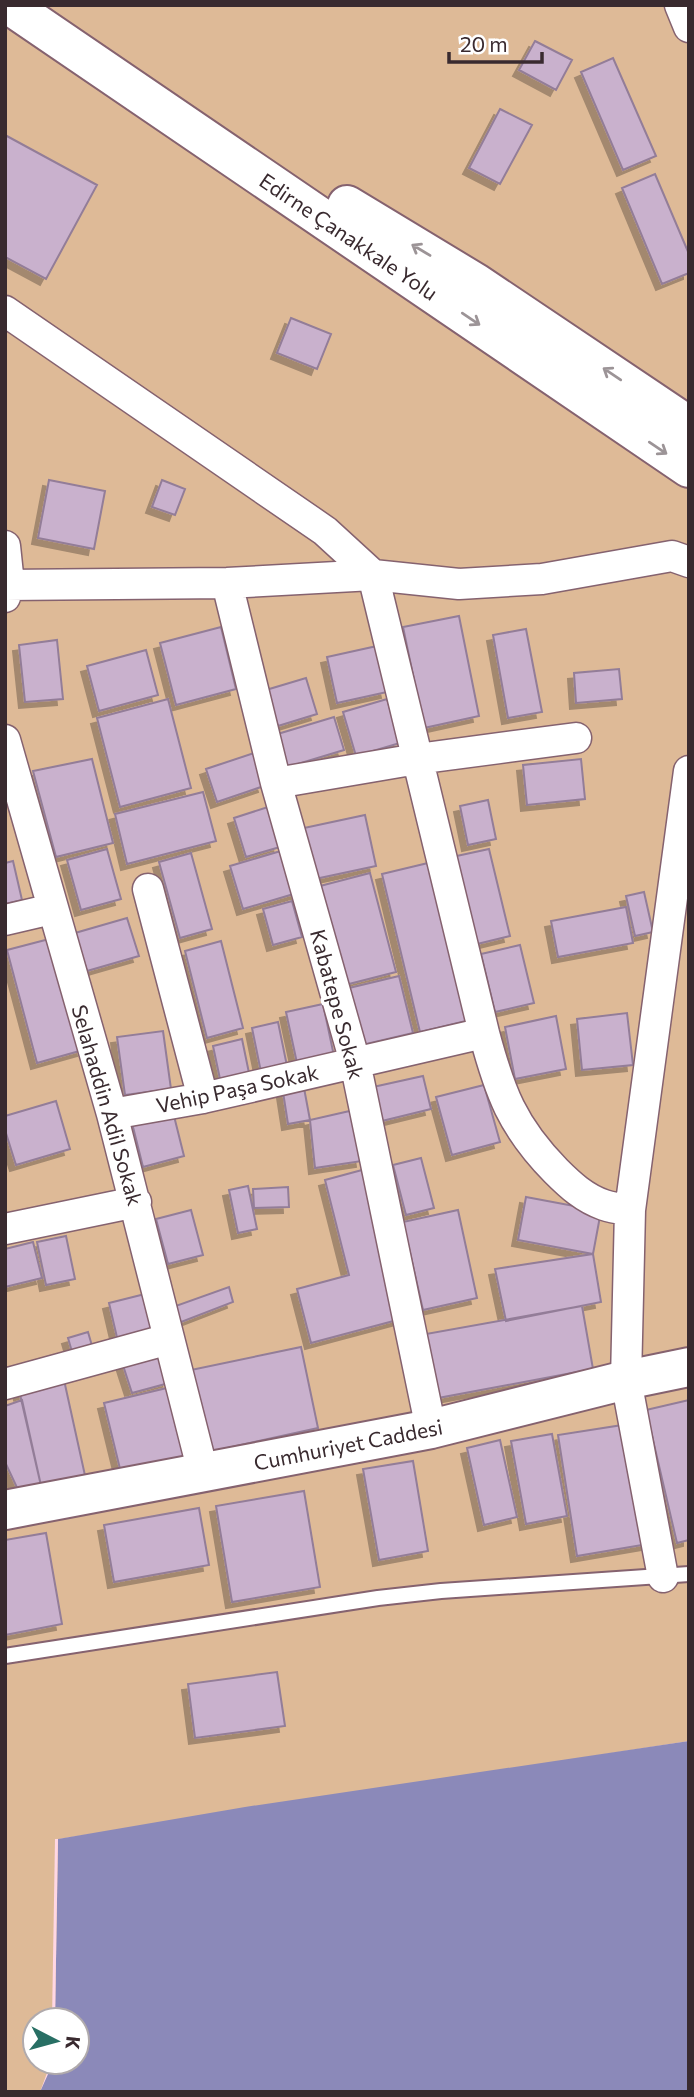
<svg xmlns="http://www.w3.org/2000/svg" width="694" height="2097" font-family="Commissioner,sans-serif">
	<defs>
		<filter id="shadow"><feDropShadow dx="-6" dy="6" stdDeviation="0" flood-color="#0004"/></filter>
	</defs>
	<rect width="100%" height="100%" fill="#ffd7e4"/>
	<path fill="#deba97" d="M5,5H689V1741L59,1839L55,2020H35V2062H51L40,2092H5Z"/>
	<path fill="#8b89b9" d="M689,1741V2092H40L49,2072L51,2062H77V2020H55L58,1839L245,1807Z"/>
	<path fill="#ffd7e4" d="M55,1839H58L55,2020H52Z"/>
	<path fill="#c9b1cd" stroke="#937d98" stroke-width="2" filter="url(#shadow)" d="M535,41L572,60L556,90L519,70Z
		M613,58L656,156L623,170L581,72Z
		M500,109L532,125L500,184L469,168Z
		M5,135L97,185L46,279L5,257Z
		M655,174L689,254V273L662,284L622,188Z
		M291,318L331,334L317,369L277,353Z
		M49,480L105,491L94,549L38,538Z
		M162,480L185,489L175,515L152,507Z
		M459,616L479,716L424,728L403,627Z
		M221,627L236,689L176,705L160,643Z
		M526,629L542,712L508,718L493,635Z
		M57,640L63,699L25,702L19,645Z
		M377,646L387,692L337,703L327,657Z
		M146,650L158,695L99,711L87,666Z
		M619,669L622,699L576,703L574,673Z
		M306,678L317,714L278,726L266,690Z
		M168,699L191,788L120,807L97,718Z
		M387,699L400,743L356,756L343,712Z
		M334,717L344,750L281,769L271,736Z
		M254,753L264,786L217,802L206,769Z
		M92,759L113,843L56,857L33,771Z
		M581,759L585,799L527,805L523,765Z
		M203,792L216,841L127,864L115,814Z
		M488,800L496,839L468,845L460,806Z
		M268,807L280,847L246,857L234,818Z
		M365,815L376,866L315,879L304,828Z
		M107,849L121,899L81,910L67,860Z
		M489,849L510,936L473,945L452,857Z
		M284,850L297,893L243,909L230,866Z
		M191,853L212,929L180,938L159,862Z
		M13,861L22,900L5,904V863Z
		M428,863L466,1021L420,1032L382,874Z
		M370,873L396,972L345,985L320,886Z
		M644,892L653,932L635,936L626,896Z
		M292,901L302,937L273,945L263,909Z
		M626,907L633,943L558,957L551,921Z
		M127,918L139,956L87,971L75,933Z
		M53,938L83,1050L37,1063L7,950Z
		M221,941L243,1028L207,1038L185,951Z
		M520,945L534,1003L495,1012L481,954Z
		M399,976L413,1033L362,1045L349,988Z
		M323,1004L334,1056L297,1063L286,1012Z
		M627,1013L633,1065L582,1070L577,1019Z
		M556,1016L566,1069L515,1079L505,1027Z
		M278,1022L287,1066L261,1072L252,1028Z
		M163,1031L171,1089L125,1095L117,1037Z
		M242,1039L249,1073L220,1079L213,1046Z
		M423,1076L431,1109L382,1121L373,1087Z
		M484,1085L500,1142L452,1155L436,1097Z
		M304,1088L310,1120L288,1124L283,1092Z
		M56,1101L70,1149L16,1165L5,1130V1116Z
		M354,1110L362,1161L315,1168L310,1120Z
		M173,1112L184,1156L143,1167L132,1123Z
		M421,1158L434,1208L406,1215L393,1165Z
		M362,1170L401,1319L311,1343L297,1289L349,1275L325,1180Z
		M248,1186L257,1229L238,1233L229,1190Z
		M288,1187L289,1207L254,1208L253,1189Z
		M526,1197L601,1211L593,1254L518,1240Z
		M191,1210L203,1255L168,1264L156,1219Z
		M458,1210L477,1298L423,1310L403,1222Z
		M66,1236L75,1279L46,1285L37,1242Z
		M33,1242L42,1278L5,1287V1249Z
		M593,1254L601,1302L506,1321L495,1269Z
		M229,1287L233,1302L176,1324L170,1308Z
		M145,1294L156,1337L119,1346L109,1303Z
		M582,1306L593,1369L438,1398L426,1334Z
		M88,1332L95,1356L75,1362L68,1338Z
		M158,1345L169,1383L132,1393L120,1356Z
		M301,1347L318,1428L209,1452L191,1370Z
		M64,1380L86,1480L42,1490L19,1390Z
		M171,1387L187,1457L121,1473L104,1403Z
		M22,1400L42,1490L20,1494L5,1462V1406Z
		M689,1400V1540L677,1543L646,1410Z
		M629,1424L648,1544L577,1556L558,1435Z
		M552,1434L567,1516L526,1524L511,1441Z
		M500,1440L517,1517L484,1525L467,1448Z
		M413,1461L428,1551L379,1560L363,1469Z
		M304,1491L320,1587L232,1602L216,1506Z
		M199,1508L209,1565L114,1582L104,1525Z
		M46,1533L62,1624L5,1635V1540Z
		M277,1672L285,1726L195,1738L188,1684Z"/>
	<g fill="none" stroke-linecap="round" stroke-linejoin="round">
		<defs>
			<path id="lane" d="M5,1656L378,1598L441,1591L689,1574"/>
			<path id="street" d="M680,5L689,27
				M5,311L325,531L373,575L484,1033C500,1093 512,1126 556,1171C570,1185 584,1198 604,1205C612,1208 622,1209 630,1210
				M5,546L9,584L5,597
				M227,583L276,783L355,1062L431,1429
				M5,585L227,583L373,575L459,584L542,579L672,556L689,562
				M5,740L112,1114L203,1472
				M276,783L417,759L576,738
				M148,889L203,1098
				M5,920L52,909
				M112,1114L203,1098L484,1033
				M5,1229L136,1202
				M5,1384L169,1339
				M663,1577L626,1380L630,1210L689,771"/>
			<path id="secondary" d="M5,1510L431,1429L626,1380L689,1367"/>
			<path id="highway" d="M9,5L689,468
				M347,205L476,283L689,426"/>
		</defs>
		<use href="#lane" stroke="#85626f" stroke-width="18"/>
		<use href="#street" stroke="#85626f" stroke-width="33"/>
		<use href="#secondary" stroke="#85626f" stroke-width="42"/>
		<use href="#highway" stroke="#85626f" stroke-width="42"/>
		<use href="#lane" stroke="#fff" stroke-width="14"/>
		<use href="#street" stroke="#fff" stroke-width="30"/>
		<use href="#secondary" stroke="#fff" stroke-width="38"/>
		<use href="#highway" stroke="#fff" stroke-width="38"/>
	</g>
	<defs><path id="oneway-shaft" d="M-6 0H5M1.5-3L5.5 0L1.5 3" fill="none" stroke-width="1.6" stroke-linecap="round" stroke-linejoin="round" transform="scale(1.75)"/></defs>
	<g stroke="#9c9497">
		<use href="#oneway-shaft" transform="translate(421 250) rotate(-149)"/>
		<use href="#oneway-shaft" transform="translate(471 319) rotate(34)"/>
		<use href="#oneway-shaft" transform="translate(612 374) rotate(-146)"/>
		<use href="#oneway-shaft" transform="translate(658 448) rotate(34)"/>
	</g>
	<g text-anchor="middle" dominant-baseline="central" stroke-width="7" stroke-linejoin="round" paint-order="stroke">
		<g font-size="21" fill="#392a2f" stroke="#fff">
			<text transform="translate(349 236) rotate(34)">Edirne Çanakkale Yolu</text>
			<text transform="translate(338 1004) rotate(75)">Kabatepe Sokak</text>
			<text transform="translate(237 1088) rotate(-12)">Vehip Paşa Sokak</text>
			<text transform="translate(108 1105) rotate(74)">Selahaddin Adil Sokak</text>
			<text transform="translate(348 1444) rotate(-11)">Cumhuriyet Caddesi</text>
		</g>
	</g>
	<rect width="694" height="2097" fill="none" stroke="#392a2f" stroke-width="14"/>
	<g transform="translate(56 2041) rotate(96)"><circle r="33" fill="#ffffff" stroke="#b0aaac" stroke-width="2"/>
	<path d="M0-5L12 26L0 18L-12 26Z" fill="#286f64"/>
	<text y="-10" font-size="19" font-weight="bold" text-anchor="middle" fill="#392a2f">K</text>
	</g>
	<path d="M449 52v10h93v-10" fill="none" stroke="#392a2f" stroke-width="3.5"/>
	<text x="460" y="52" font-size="21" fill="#392a2f" stroke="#ffffff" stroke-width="5" paint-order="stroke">20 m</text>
</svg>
